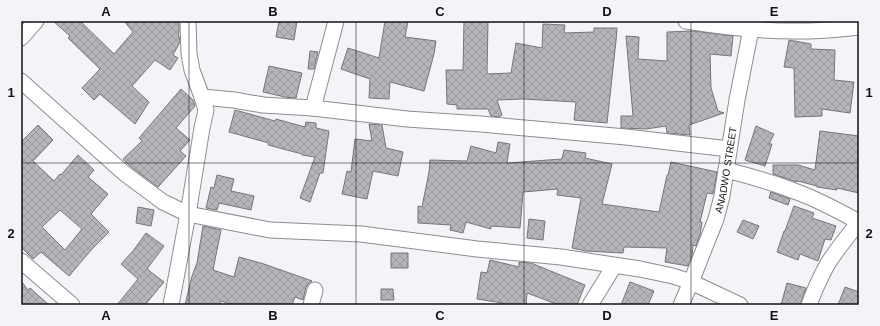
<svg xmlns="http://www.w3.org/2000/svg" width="880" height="326" font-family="Arial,sans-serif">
	<defs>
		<pattern id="building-cross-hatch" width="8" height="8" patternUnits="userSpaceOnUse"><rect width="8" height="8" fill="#b4b5b9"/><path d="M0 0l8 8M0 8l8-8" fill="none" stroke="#9a9b9e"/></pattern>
	</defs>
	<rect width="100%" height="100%" fill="#f2f4f8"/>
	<path fill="url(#building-cross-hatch)" stroke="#757679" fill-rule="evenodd" d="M53,21H80L114,54L133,32L124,21H179V33L178,35L179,36L180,42L173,55L178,58L170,70L155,60L132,86L149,102L135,124L100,94L94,100L82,88L100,69L68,38L70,36Z
		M279,21H297L294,40L276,37Z
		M385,21H408L405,37L436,41L434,54L424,91L390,82L389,99L369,98L370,79L341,69L348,48L379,58Z
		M464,21H488L487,74L511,73L516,43L542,48L543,24L565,25L564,33L594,32V28H617L616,41L607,123L574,120L576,102L523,99L497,100L502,115L499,117L491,116L488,109H457V105L447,104L446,70H463Z
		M693,31L733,36L731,56L710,54L711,88L718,111L724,113L689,125L690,135L667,133L666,126L646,129L621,128V116H633L626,36L639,37L638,59L667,61V32Z
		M789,40L811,44V49L835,50L834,80L854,82L850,113L822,109V116L795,117L794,68L784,67Z
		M310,51L318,52L314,69H308Z
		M269,66L302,73L296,98L285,97L263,92Z
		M181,89L193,100L195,106L176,128L190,140L180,151L186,156L158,187L130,166L123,159L142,141L139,138Z
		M235,110L275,121L276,119L305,127L306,122L316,123V128L329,131L323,173H320L310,202L300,198L315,157L302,155V154L268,145L269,143L229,132Z
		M369,124L382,125L386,148L403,152L398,176L373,171L367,199L342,194L347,171L351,172L355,139L372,141Z
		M38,125L53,140L33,161L54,181L60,174L61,175L78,155L94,170L88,177L108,194L91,214L109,232L92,249L69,276L41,252L33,259L21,247V142ZM60,210L82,229L65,250L42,227Z
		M756,126L774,134L769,144H772L765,166L745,160Z
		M820,131L859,136V193L837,188V190L817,187V186L798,181L797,182L773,174V165H798L815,170Z
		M498,142L510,144L507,163L562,159L564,150L586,153L585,158L612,164L602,204L659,212L667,175H668L671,162L717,172L713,194L707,193L700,222H702L700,235L696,246L693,245L692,256L688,266L665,262L667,248L624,247L623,253L586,251L572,248L581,198L557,195L558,189L523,192L520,228L491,226V229L466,222L463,233L450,230L451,225L418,223V206L422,207L429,172L430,160L467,161L471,146L496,153Z
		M217,175L234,179L231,191L254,196L251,210L219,203L217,210L206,208L211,187L214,188Z
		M771,192L790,199L788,205L769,198Z
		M794,206L814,213L812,218L836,226L831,240L825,239L818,261L800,254L798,260L777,252L784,231H785Z
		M138,207L154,210L151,226L136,223Z
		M529,219L545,221L543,240L527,238Z
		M743,220L759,226L753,239L737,232Z
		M203,226L221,230L213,270L234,277L239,257L264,264L312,281L308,284L306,287L303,300L295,297L292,305H234L221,301L220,305H185L192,276L197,263Z
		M146,233L164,246L147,269L164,282L145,305H117L138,279L121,264L133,251Z
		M391,253H408V268H391Z
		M490,260L519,267V262L531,263L585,285L577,305H559L527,293L526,305H502L503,303L477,299L481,272L487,273Z
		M21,281L28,290L30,288L49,305H21Z
		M630,282L654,291L648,305H621Z
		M787,283L806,288L800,305H781Z
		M845,287L859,292V305H838Z
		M381,289H393L394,300H381Z"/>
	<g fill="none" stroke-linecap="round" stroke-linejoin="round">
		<defs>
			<g id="street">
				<path d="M686,21C724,27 765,32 804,31C822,31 841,29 859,27"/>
				<path d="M21,38L36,21"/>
				<path d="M21,81L124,173L163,202L188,214L270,230L361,234L477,249L561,257L640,269L673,276L691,282L740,305"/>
				<path d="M202,97L234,100L263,105L313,108L407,119L481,124L626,137L729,149"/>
				<path d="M313,108L336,21"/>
				<path d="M726,170C750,176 774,183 797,192C819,200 839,211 859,222"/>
				<path d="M21,261L72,305"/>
				<path d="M171,305L188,214L202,128L206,110L202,97L192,70L189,54L188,21"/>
				<path d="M311,305L315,290"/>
				<path d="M590,305L614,266"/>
				<path id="s1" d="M681,305L691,282L716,219L722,196L737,100L751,29"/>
				<path d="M809,305C814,291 820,278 827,265C836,250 848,236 859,222"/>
			</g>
		</defs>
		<use href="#street" stroke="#8c8d91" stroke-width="17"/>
		<use href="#street" stroke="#fff" stroke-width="15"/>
	</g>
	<path fill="none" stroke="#121214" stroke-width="1" stroke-opacity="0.55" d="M189,21V305M356,21V305M524,21V305M691,21V305M21,163H859"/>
	<g text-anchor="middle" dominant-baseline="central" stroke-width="3" stroke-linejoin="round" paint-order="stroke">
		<g font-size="10" fill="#121214" stroke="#f2f4f8">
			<text stroke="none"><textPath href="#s1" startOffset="143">ANADWO STREET</textPath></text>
		</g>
	</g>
	<rect width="880" height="326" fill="none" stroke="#f2f4f8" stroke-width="44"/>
	<rect x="22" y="22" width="836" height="282" fill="none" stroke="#121214" stroke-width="1.5"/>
	<g font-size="13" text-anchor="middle" font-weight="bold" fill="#121214">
		<text x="106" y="16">A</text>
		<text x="273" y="16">B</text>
		<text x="440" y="16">C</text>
		<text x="607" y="16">D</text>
		<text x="774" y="16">E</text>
		<text x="11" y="97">1</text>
		<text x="869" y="97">1</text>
		<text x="11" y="238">2</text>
		<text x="869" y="238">2</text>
		<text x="106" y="320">A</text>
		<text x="273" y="320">B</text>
		<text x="440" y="320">C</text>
		<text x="607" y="320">D</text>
		<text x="774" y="320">E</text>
	</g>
</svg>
